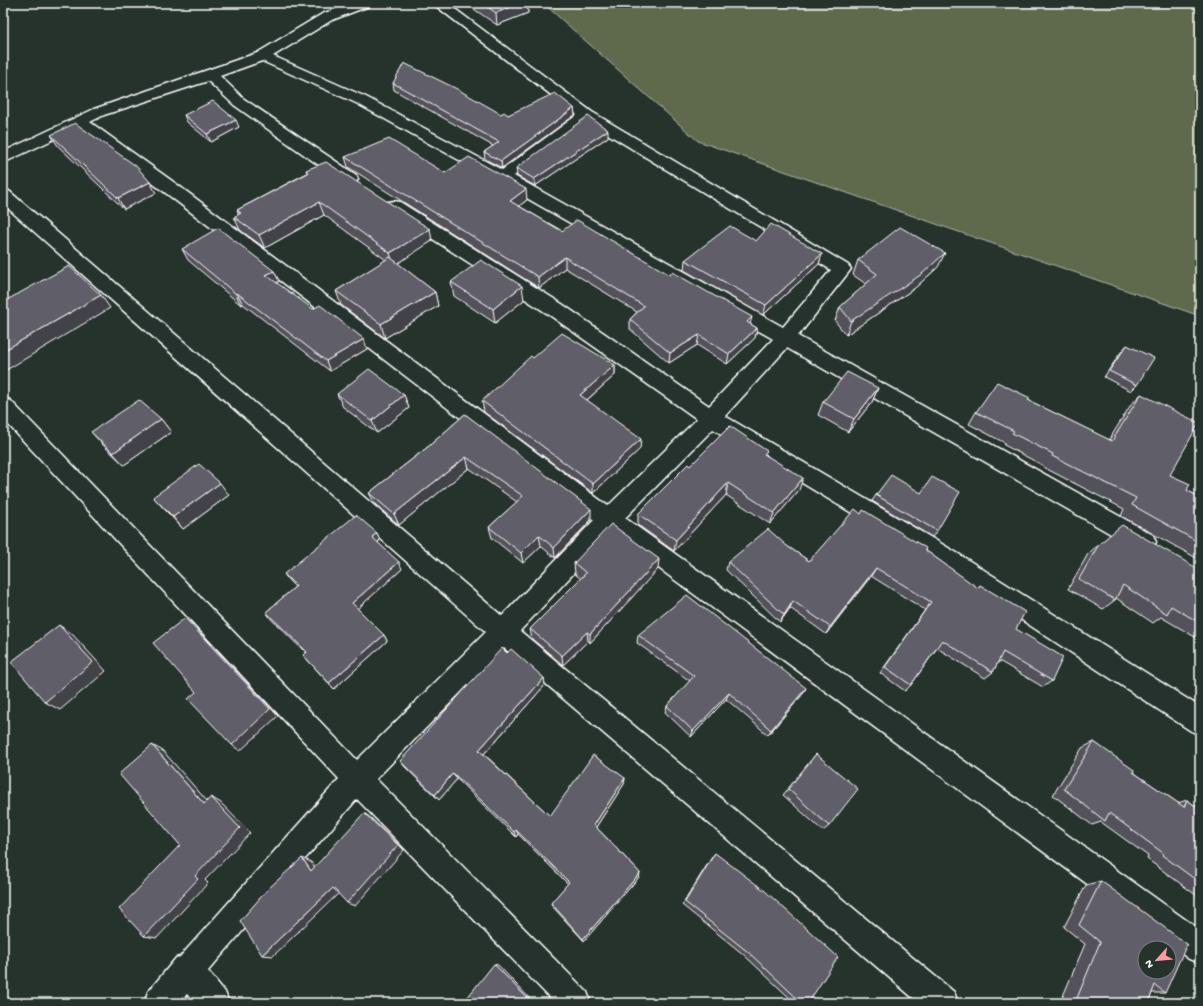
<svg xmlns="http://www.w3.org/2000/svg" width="1203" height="1006" font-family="'Gochi Hand',sans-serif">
	<rect width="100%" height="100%" fill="#26332d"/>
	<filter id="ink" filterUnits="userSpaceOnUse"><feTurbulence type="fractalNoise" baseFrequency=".025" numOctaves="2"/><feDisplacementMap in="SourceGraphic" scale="8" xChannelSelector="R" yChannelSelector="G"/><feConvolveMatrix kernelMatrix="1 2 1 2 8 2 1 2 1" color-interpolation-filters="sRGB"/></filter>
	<g filter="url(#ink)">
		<path fill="#5e6b4d" stroke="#aeb5a6" d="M543,3H1200V316L698,141Z"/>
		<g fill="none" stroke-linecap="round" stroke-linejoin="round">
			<defs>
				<path id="minor" d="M352,3H371L369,6L332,20L273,56L366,97L502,170L577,115L432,3H447L592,112L848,265L851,269L848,273L798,336L1153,535L1156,542L1153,549L1145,552L1137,549L787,348L725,416L957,553L1200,707V735L1191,731L941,567L713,429L625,518L1200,930V963L1189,959L611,533L520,631L954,992L958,1003H919L504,648L376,779L587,992L591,1003H555L357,799L208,971L225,992L229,1003H195L187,994L179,1003H144L148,992L176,958L180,957L339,779L3,419V398L10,400L357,760L486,632L3,204V190L9,191L502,616L594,520L167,194L78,128L3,163V152L94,109L257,53L322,14ZM262,61L356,103L497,181L773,339L709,406L562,304L400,202L394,201L388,202L386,206L388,210L548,314L697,419L608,506L179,186L90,122L104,115L208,81L234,105L344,183L350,184L356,183L358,179L356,175L244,99L220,76ZM588,122L831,270L783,327L514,176Z"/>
			</defs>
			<use href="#minor" stroke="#fff" stroke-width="3"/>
			<use href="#minor" fill="#26332d" fill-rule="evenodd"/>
		</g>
		<path fill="#53515a" stroke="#fff" d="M465,3H527L528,13L497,25Z
			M393,83L501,114L508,115L574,108L575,115L502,168L485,159L484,152L493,146L394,90Z
			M184,115L239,127L211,142L187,122Z
			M51,135L156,193L124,209L58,146Z
			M608,137L535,186L517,176L516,168Z
			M345,157L445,173L527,200L519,206L562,231L750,324L757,328L755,338L727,364L697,345L669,363L630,329V319L637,312L565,268L539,288L348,167Z
			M306,170L432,241L397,263L435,292L438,306L385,338L341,305L336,291L386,260L324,215L265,248L240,230L234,217L239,214L237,210L307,173Z
			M756,241L822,254L819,264L763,315L684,270L685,260Z
			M182,249L274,271L279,281L276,283L367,349L330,371L243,304L241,305L188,260Z
			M858,260L938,267L915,288L846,335L835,321L840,307L866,284L853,275Z
			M451,282L524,300L495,323L454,296Z
			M1127,345L1137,385L1131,391L1104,377L1121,352Z
			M533,358L615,365V375L587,400L640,449L593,493L484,412L482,401Z
			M878,388L872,402L848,432L818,415L823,402Z
			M337,394L404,395L409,408L377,433L343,407Z
			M1141,394L1170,475L1187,490L1200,498V560L1121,516L1124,509L1043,467L1044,466L1004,445L1005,443L969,424L976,412L1028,400L1109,440L1130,406Z
			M465,414L591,520L555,558L541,546L523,563L492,538L489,527L517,502L469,468L399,525L375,504L369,493L429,446Z
			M161,419L171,432L124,465L103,445L91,432Z
			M766,454L799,490L770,524L726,495L674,551L638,525V514L690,466Z
			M921,493L937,531L932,537L872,501L876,495Z
			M229,495L183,529L153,497Z
			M861,514L925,550L977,588L980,585L1016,629L1052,681L1043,687L999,661L993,672L985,678L937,648L911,685L905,691L880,673L925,610L871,576L826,634L790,608L780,622L726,570L728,562L787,546L809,561Z
			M377,533L380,540L378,543L402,569L357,609L384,635L387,641L334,689L303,655L306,653L271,619L266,612L295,587L289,581L284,574Z
			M1099,544L1200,570V640L1161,617L1153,623L1116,598L1115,600L1103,609L1068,589L1088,554Z
			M574,563L658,569L590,643L588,641L563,665L532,639L530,629L581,579L575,574Z
			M638,635L802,695L768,735L726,699L691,737L665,712L667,706L690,681L637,643Z
			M507,653L544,678L545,685L484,754L550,816L625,778L624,784L596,827L640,873L639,877L584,941L552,906L551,903L568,884L518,834L516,837L457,779L439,800L405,767L400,761Z
			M1094,742L1133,772L1178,803L1187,800L1200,809V898L1147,859L1148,856L1101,822L1092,825L1053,795L1082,748Z
			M816,754L829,826L823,831L783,795Z
			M715,853L808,1003H795L743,954L682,905L712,857Z
			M1101,881L1165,993H1152L1148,1003H1060L1085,944L1064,927L1086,885Z"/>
		<path fill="#43424a" stroke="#fff" d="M520,3H527L528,13L497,25L496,13Z
			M574,108L575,115L502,168L501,161Z
			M236,120L239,127L211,142L207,134Z
			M608,130V137L535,186L534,179Z
			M150,182L156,193L124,209L118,198Z
			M526,189L527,200L511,212L510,201Z
			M319,202L324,215L265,248L259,235Z
			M430,229L432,241L394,266L390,253Z
			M945,253L938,267L915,288L846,335L851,321Z
			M822,254L819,264L763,315L766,305Z
			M565,257V268L539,288L538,277Z
			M274,271L279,281L271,286L266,275Z
			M522,286L524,300L495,323L493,309Z
			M435,292L438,306L385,338L381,324Z
			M237,293L243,304L241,305L236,294Z
			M101,295L110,308L3,372V351Z
			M752,317L749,328L747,322Z
			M757,328L755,338L727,364L729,354Z
			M699,335L697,345L669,363L670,353Z
			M364,339L367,349L330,371L326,361Z
			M615,365V375L581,405L580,395Z
			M878,388L872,402L848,432L854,419Z
			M404,395L409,408L377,433L372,421Z
			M161,419L171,432L124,465L113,453Z
			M641,439L640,449L593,493V484Z
			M466,457L469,468L399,525L394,514Z
			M803,478L799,490L770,524L774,513Z
			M220,483L229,495L183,529L173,517Z
			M728,483L726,495L674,551L676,540Z
			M591,509V520L555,558L554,548Z
			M377,533L380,540L375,545L372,537Z
			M539,535L541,546L523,563L521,553Z
			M659,559L658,569L590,643V634Z
			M399,562L402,569L356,610L352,603Z
			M876,568L871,576L826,634L830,627Z
			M793,601L790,608L780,622L784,615Z
			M185,618L194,626L278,716L240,751L232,745Z
			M59,625L73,635L106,671L60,710L45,702Z
			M587,632L588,641L563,665L562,656Z
			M384,635L387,641L334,689L329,683Z
			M544,678L545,685L482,756L479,750Z
			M806,688L802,695L768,735L771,730Z
			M729,693L726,699L691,737L693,731Z
			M152,745L163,751L214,809L204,804Z
			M453,773L457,779L439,800L435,795Z
			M625,778L624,784L594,830V825Z
			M211,797L221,803L250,833L205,880L208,883L157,938L144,936L195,876Z
			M364,813L371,818L404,850L355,906L347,903Z
			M516,830L518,834L516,837L514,832Z
			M302,858L311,862L320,875L311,871Z
			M640,873L639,877L584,941L583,939Z
			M333,888L341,891L273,956L262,955Z
			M494,964L498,965L534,1003H532Z"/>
		<path fill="#605e69" stroke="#fff" fill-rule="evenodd" d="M482,3H520L496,13Z
			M404,63L457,89L501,114L504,112L508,115L555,93L574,108L501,161L484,152L499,142L393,83Z
			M213,101L236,120L207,134L184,115Z
			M588,116L608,130L534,179L516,168Z
			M75,123L136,166L150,182L118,198L51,135Z
			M389,139L445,173L469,157L526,189L510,201L562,231L577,220L670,275L672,272L752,317L747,322L757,328L729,354L699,335L670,353L630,319L644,306L574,263L565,257L538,277L345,157Z
			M326,162L430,229L390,253L319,202L259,235L234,217L241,213L237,210L308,173L306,170Z
			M771,224L822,254L766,305L685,260L730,226L756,241Z
			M900,227L945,253L922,274L851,321L840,307L877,274L858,260Z
			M218,228L274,271L266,275L313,309L320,305L364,339L326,361L237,293L236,294L182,249Z
			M390,257L435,292L381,324L336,291Z
			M481,260L522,286L493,309L451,282Z
			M69,266L101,295L3,351V302Z
			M562,333L615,365L580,395L641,439L593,484L482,401L531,356L533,358Z
			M1127,345L1154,358L1137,385L1109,371Z
			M369,369L404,395L372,421L337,394Z
			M847,372L878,388L854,419L823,402Z
			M997,382L1030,398L1028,400L1112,441L1141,394L1199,423L1170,475L1190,484L1187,490L1200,498V543L1132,505L1136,498L1052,456L1053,454L1012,433L1014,431L976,412Z
			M139,400L161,419L113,453L91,432Z
			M465,414L591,509L554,548L539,535L521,553L489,527L523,496L466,457L394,514L369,493L429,446Z
			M730,426L767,451L764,454L803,478L774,513L728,483L676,540L638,514L688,464L690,466Z
			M199,464L220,483L173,517L153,497Z
			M891,475L921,493L932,477L960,492L937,531L876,495Z
			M855,509L861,514L863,510L926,548L925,550L978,588L980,585L1025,612L1016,629L1063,657L1052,681L1003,652L993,672L942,640L911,685L885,667L931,602L876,568L830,627L793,601L784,615L728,562L768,529L787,546L809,561Z
			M356,515L377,533L372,537L399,562L352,603L384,635L329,683L303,655L307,652L266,612L296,586L284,574Z
			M611,524L659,559L590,634L587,632L562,656L530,629L586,573L574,563Z
			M1122,525L1200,570V623L1171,606L1167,614L1123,585L1115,600L1079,579L1099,544Z
			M687,595L806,688L771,730L729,693L693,731L667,706L694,676L638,635Z
			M185,618L270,709L232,745L188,699L196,692L153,643Z
			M59,625L93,662L45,702L11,662Z
			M502,648L507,653L511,649L544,678L479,750L550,816L593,755L625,778L594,825L640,873L583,939L551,903L569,882L516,830L514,832L453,773L435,795L400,761Z
			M1094,742L1134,770L1133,772L1184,807L1187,800L1200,809V883L1162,855L1163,853L1109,813L1105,821L1064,789Z
			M152,745L204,804L211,797L240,828L195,876L198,879L144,936L119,909L180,845L119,774Z
			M816,754L858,789L829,826L788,789Z
			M364,813L398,845L347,903L333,888L262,955L240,921L268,889L302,858L311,871Z
			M715,853L765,891L838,957L808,1003H802L748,952L685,902Z
			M1101,881L1187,944L1165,993L1155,985L1148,1003H1075L1100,942L1079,925ZM1145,948H1169V972H1145Z
			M494,964L532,1003H463Z"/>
	</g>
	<rect width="1203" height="1006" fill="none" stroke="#26332d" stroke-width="16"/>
	<rect x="8" y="8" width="1187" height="990" fill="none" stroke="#fff" stroke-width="1.5" filter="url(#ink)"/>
	<g transform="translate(1157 960) rotate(243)"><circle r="19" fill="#26332d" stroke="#7d8581"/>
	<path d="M0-3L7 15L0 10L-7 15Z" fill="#ff9aa2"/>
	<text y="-6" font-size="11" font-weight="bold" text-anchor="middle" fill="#ffffff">N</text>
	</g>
</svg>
